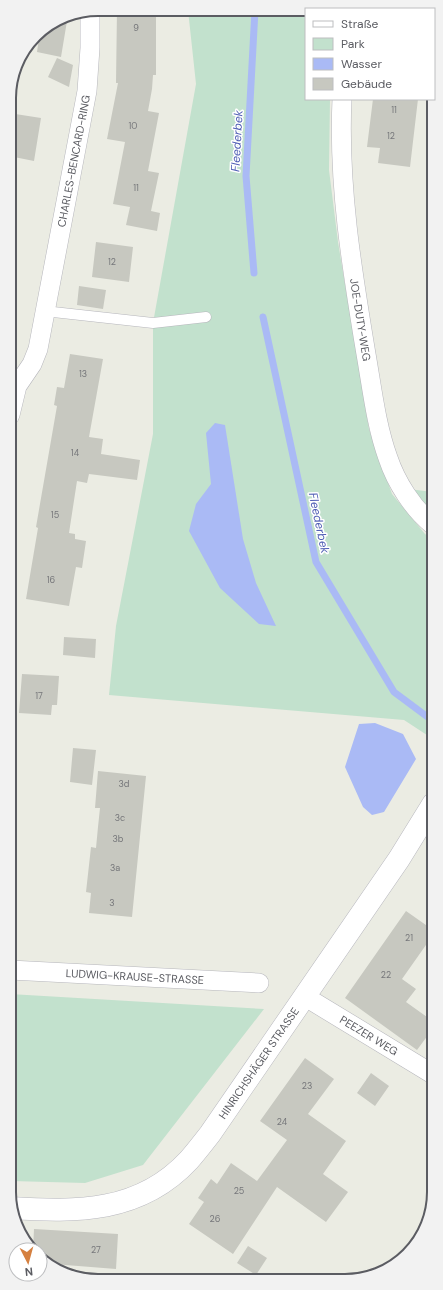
<svg xmlns="http://www.w3.org/2000/svg" width="443" height="1290" font-family="'DM Sans',sans-serif">
	<rect width="100%" height="100%" fill="#ebece3"/>
	<path fill="#c2e1cd" d="M188,10H306V99H330L329,170L338,242L369,429L392,494L425,534L433,540V739L404,720L109,695L116,626L153,434V323L196,84Z
		M408,489L433,492V516Z
		M10,994L264,1009L143,1165L85,1183L11,1181Z"/>
	<path fill="#aabaf5" d="M215,423L225,425L243,539L256,583L276,626L259,624L220,588L189,531L196,504L211,484L206,433Z
		M375,723L403,734L416,759L384,812L372,815L363,807L345,767L359,724Z"/>
	<g fill="none" stroke-linecap="round" stroke-linejoin="round">
		<path stroke="#aabaf5" stroke-width="7" d="M254,273L246,176L255,10
			M263,317L316,562L394,692L433,721"/>
	</g>
	<path fill="#c7c8c0" d="M117,9H156V75H153L152,89L148,111L159,113L148,171L159,173L151,211L160,213L157,231L126,225L130,207L113,204L125,142L107,139L118,83H116Z
		M68,15L61,57L37,52L40,31Z
		M57,58L73,65L69,87L48,77Z
		M373,99H418L410,167L378,163L380,148L367,147Z
		M9,113L41,118L34,161L9,156Z
		M96,242L133,247L129,282L92,277Z
		M79,286L106,290L103,309L77,305Z
		M70,354L103,359L89,437L103,439L101,454L140,460L137,480L89,474L87,483L77,481L69,533L75,534V539L86,541L82,568L76,567L69,606L26,599L38,528L36,527L57,406L54,405L57,387L64,388Z
		M64,637L96,639L95,658L63,655Z
		M22,674L59,676L57,705H52L51,715L19,713Z
		M73,748L96,750L92,785L70,782Z
		M98,771L146,776L132,917L89,913L91,893L86,892L91,847L96,848L98,827L100,808H95Z
		M406,911L433,930V935L402,979L416,989L406,1002L434,1022V1027L417,1050L345,998Z
		M305,1058L334,1079L308,1114L346,1141L323,1174L348,1192L326,1222L277,1187L233,1254L189,1224L204,1202L198,1198L211,1179L217,1184L231,1163L257,1181L287,1140L260,1121Z
		M371,1073L389,1086L375,1106L357,1093Z
		M34,1229L118,1234L116,1269L53,1264L40,1258V1250H33Z
		M248,1246L267,1258L256,1275L237,1263Z"/>
	<g fill="none" stroke-linecap="round" stroke-linejoin="round">
		<defs>
			<path id="service" d="M44,311L153,323L206,317"/>
			<g id="minor">
				<path id="s1" d="M342,99C338,185 352,270 366,354C372,388 376,425 388,458C396,482 413,509 433,525"/>
				<path id="s2" d="M10,415L17,386L32,364L38,349L87,91L90,48V11"/>
				<path id="s3" d="M10,970L259,983"/>
				<path id="s4" d="M304,996L434,1075"/>
			</g>
			<g id="secondary">
				<path id="s5" d="M11,1208C77,1212 140,1213 189,1160C196,1152 203,1143 210,1134L399,859L433,804"/>
			</g>
		</defs>
		<use href="#service" stroke="#b6b6bc" stroke-width="11"/>
		<use href="#minor" stroke="#b6b6bc" stroke-width="20"/>
		<use href="#secondary" stroke="#b7b7be" stroke-width="23"/>
		<use href="#service" stroke="#fff" stroke-width="10"/>
		<use href="#minor" stroke="#fff" stroke-width="19"/>
		<use href="#secondary" stroke="#fff" stroke-width="22"/>
	</g>
	<g text-anchor="middle" dominant-baseline="central" stroke-width="3" stroke-linejoin="round" paint-order="stroke">
		<g font-size="9" fill="#76777a">
			<text x="136" y="28">9</text>
			<text x="394" y="110">11</text>
			<text x="133" y="126">10</text>
			<text x="391" y="136">12</text>
			<text x="136" y="188">11</text>
			<text x="112" y="262">12</text>
			<text x="83" y="374">13</text>
			<text x="75" y="453">14</text>
			<text x="55" y="515">15</text>
			<text x="51" y="580">16</text>
			<text x="39" y="696">17</text>
			<text x="124" y="784">3d</text>
			<text x="120" y="818">3c</text>
			<text x="118" y="839">3b</text>
			<text x="115" y="868">3a</text>
			<text x="112" y="903">3</text>
			<text x="409" y="938">21</text>
			<text x="386" y="975">22</text>
			<text x="307" y="1086">23</text>
			<text x="282" y="1122">24</text>
			<text x="239" y="1191">25</text>
			<text x="215" y="1219">26</text>
			<text x="96" y="1250">27</text>
		</g>
		<g font-size="11" fill="#5b5c62" stroke="#fff">
			<text stroke="none"><textPath href="#s2" startOffset="264">CHARLES-BENCARD-RING</textPath></text>
			<text stroke="none"><textPath href="#s1" startOffset="222">JOE-DUTY-WEG</textPath></text>
			<text stroke="none"><textPath href="#s3" startOffset="125">LUDWIG-KRAUSE-STRASSE</textPath></text>
			<text stroke="none"><textPath href="#s4" startOffset="76">PEEZER WEG</textPath></text>
			<text stroke="none"><textPath href="#s5" startOffset="311">HINRICHSHÄGER STRASSE</textPath></text>
		</g>
		<g font-size="12" font-style="italic" fill="#505eb5" stroke="#fff">
			<text transform="translate(237 141) rotate(-87)">Fleederbek</text>
			<text transform="translate(319 523) rotate(78)">Fleederbek</text>
		</g>
	</g>
	<path d="M0 0H443V1290H0ZM98 16H345A82 82 0 0 1 427 98V1192A82 82 0 0 1 345 1274H98A82 82 0 0 1 16 1192V98A82 82 0 0 1 98 16Z" fill="#f2f2f2" fill-rule="evenodd"/>
	<path fill="none" stroke="#5b5c62" stroke-width="2" d="M98 16H345A82 82 0 0 1 427 98V1192A82 82 0 0 1 345 1274H98A82 82 0 0 1 16 1192V98A82 82 0 0 1 98 16Z"/>
	<rect x="305" y="8" width="130" height="92" fill="#ffffff" stroke="#bdbec0"/>
	<rect x="313" y="21" width="20" height="6" fill="#ffffff" stroke="#bdbec0"/>
	<text x="341" y="28" font-size="12" fill="#5b5c62">Straße</text>
	<rect x="313" y="38" width="20" height="12" fill="#c2e1cd" stroke="#bdbec0"/>
	<text x="341" y="48" font-size="12" fill="#5b5c62">Park</text>
	<rect x="313" y="58" width="20" height="12" fill="#aabaf5" stroke="#bdbec0"/>
	<text x="341" y="68" font-size="12" fill="#5b5c62">Wasser</text>
	<rect x="313" y="78" width="20" height="12" fill="#c7c8c0" stroke="#bdbec0"/>
	<text x="341" y="88" font-size="12" fill="#5b5c62">Gebäude</text>
	<g transform="translate(28 1262) rotate(174)"><circle r="19" fill="#ffffff" stroke="#bdbec0"/>
	<path d="M0-3L7 15L0 10L-7 15Z" fill="#d58040"/>
	<text y="-6" font-size="11" font-weight="bold" text-anchor="middle" fill="#5b5c62">N</text>
	</g>
</svg>
